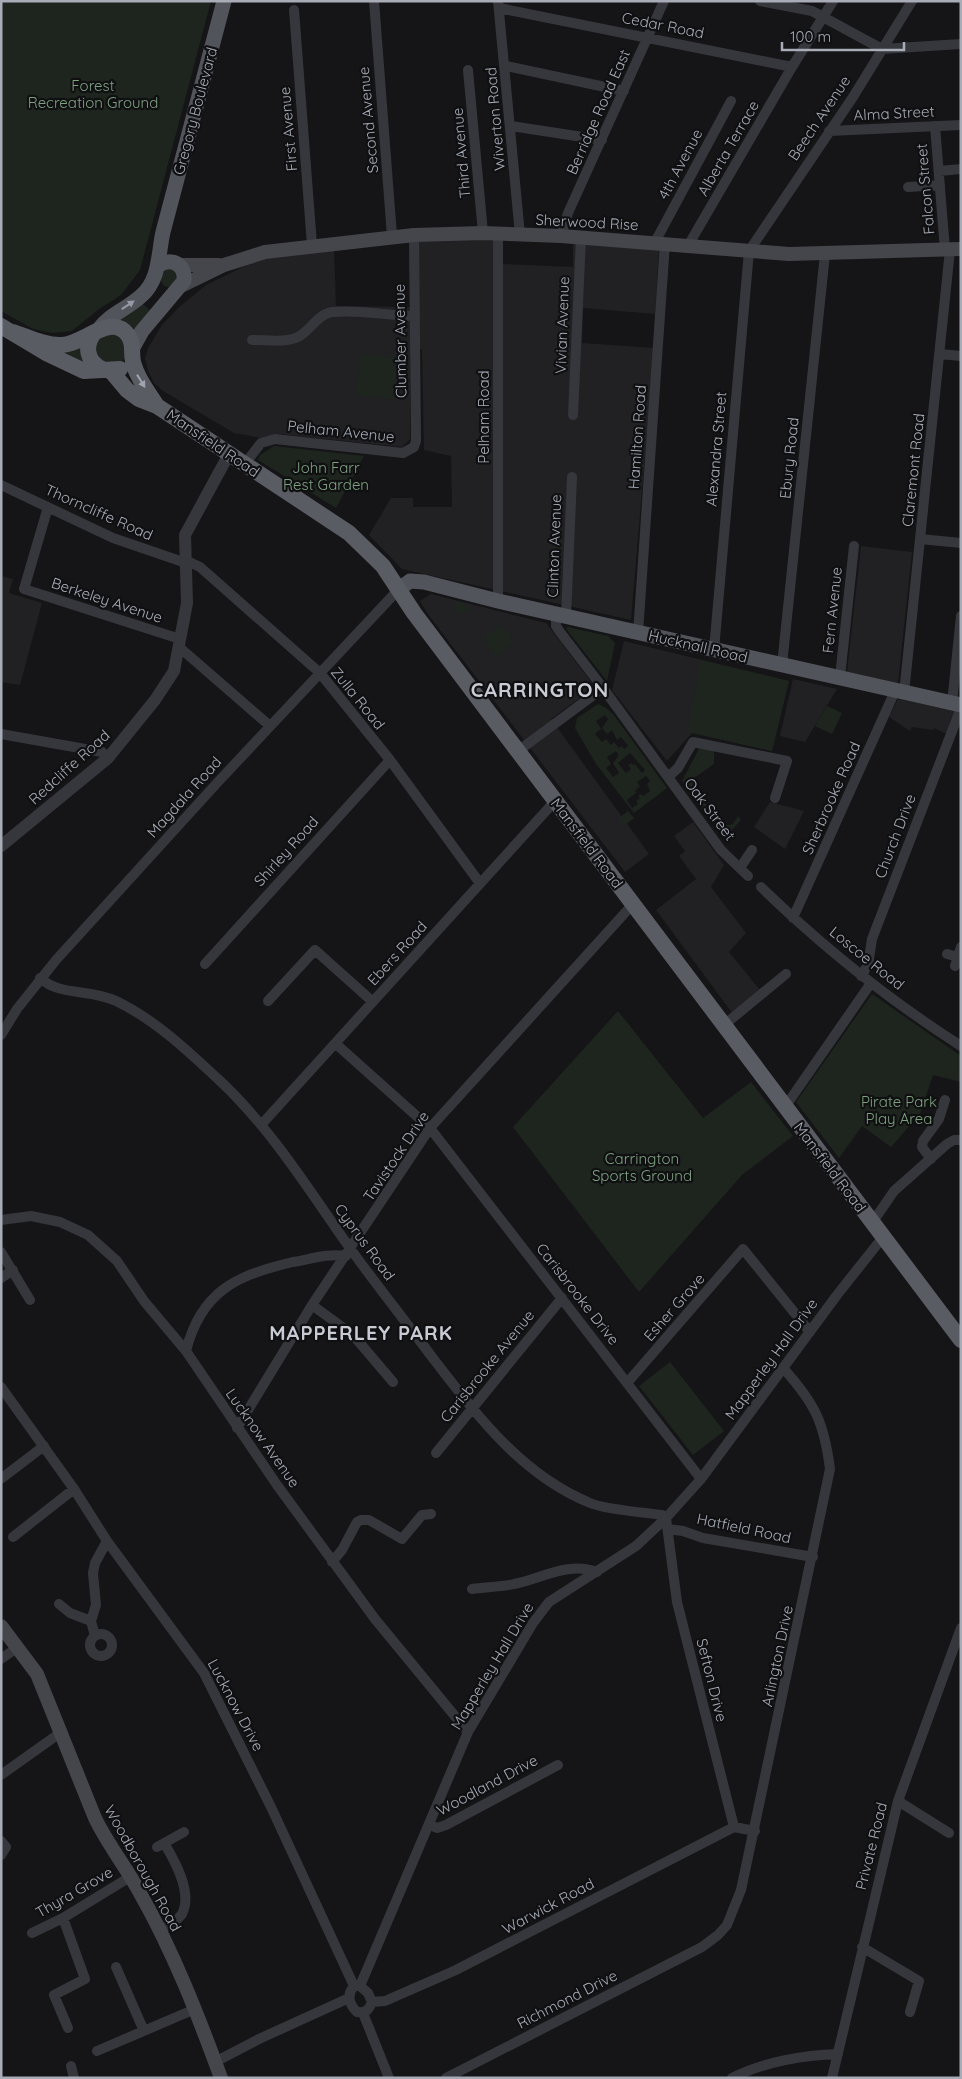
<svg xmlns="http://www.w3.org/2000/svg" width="962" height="2079" font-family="Quicksand,sans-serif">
	<rect width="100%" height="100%" fill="#151517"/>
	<path fill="#212124" d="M462,238L501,240L502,264L573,267V244L659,250L655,314L583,308L582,343L654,348L631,620L402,569L369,535L391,498H413V507H452L451,456L424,450L422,349L410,352V439L402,447L280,434L261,438L234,433L163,391L154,383L148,371L145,358L148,348L162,325L178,308L206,285L257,260L279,255L334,249L336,306L410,307L409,241Z
		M861,546L912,552L898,683L847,672Z
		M1,576L13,579L9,593L42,603L20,685L1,682Z
		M431,594L546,623L595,687L551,719L649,854L625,872L427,613L420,601Z
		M624,641L789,681L772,751L692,733L667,761L612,690Z
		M793,679L837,689L805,742L780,736Z
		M898,699L956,711L947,734L934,728L933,730L912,727L910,731L889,717Z
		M770,802L804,811L785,849L754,827Z
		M693,822L724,865L711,887L746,933L729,952L760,990L733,1014L656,910L696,879L679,856L685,851L674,836Z"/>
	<path fill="#1d251e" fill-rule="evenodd" d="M1,1H211L140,270L121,295L99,309L72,331L52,333L33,329L1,311Z
		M168,267L180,273L172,288L164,286L160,280V273Z
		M143,304L151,311L135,331L116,319Z
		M110,331L126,340L125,358L121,363L98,361C92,341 92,341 110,331Z
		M84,344L92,367L53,349Z
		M360,354L399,358L394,399L356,395Z
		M274,446L364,456L336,508L258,460L260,455Z
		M457,601L462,602L468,610L461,615L459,611L455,614L452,610L456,607L453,604Z
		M501,624L514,642L496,656L483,638Z
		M568,627L608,636L615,643L607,681L570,634L566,628Z
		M701,660L789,681L772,751L692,733L688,729Z
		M598,704L606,708L613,714L667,788L634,813L596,764L575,728L577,718ZM605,715L608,719L602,728L607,734L612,730L617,740L621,737L628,746L624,749L622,746L619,748L614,742L611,745L606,739L602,742L595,734L601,729L596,721ZM616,751L619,755L613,763L619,773L613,777L606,768L611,764L607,757ZM630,753L645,770L642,773L635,764L633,765L631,763L628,765L631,769L626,773L618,763ZM646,776L650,781L647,784L650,791L643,796L641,794L638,796L640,798L636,801L638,804L632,808L627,800L636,793L635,791L640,786L637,782Z
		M827,706L842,713L832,734L815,726Z
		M700,747L714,751V764L694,778L693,787L722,827C733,821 729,831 738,816L741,820L725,838L682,781Z
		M628,811L634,818L623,827L618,819Z
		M872,994L961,1056V1082L933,1075L920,1114L891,1147L862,1126L839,1158L796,1102Z
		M618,1011L703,1118L751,1082L793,1136L742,1175L639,1292L513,1127Z
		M670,1362L724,1431L693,1455L639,1386Z"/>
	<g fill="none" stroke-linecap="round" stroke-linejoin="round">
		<path stroke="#36373c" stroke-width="10" d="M374,1L392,236
			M498,1L520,235
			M760,1L812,11L882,49L961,44
			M499,8L792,67
			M294,10L312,245
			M506,66L624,91
			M468,70L483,233
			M511,126L602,140
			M935,126L945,250
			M829,131L961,125
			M939,171L961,169
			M908,187L940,185
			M561,236L568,213L664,1
			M655,242L731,101
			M689,244L792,67L833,1
			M252,340C267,340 285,343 298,337C311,330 318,314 332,312C360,309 387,316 414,316
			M940,354L961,356
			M573,415L581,237
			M244,465L261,443L275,439L403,453L414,447L416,441L414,235
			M1,485L113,538L186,563
			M48,507L24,589L180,639
			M920,539L961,543
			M185,560L200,567L320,673L390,760L479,882
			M498,601V233
			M556,614V626L560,632L603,688L721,850L748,876
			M566,617L572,477
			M638,633L665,243
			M179,647L270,726
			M714,650L749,251L853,97L912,1
			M782,665L825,254
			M840,677L854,546
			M904,693L950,250
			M952,703L961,616
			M1,734L102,752L108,758
			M518,751L603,688
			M668,777L678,768L693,742L787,761L775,798
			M740,868L752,850
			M761,887C822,946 889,1000 961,1046
			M793,918L895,691
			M947,954L958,957
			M205,964L390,760
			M955,966L961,947
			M861,976L868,965L872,939L961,708
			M40,978C61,997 89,988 116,1001C154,1019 187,1050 218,1079C269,1126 307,1187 347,1244C374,1282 404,1319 432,1357C477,1415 520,1474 590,1503C607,1510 642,1512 662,1515L666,1518L677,1602L734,1827L755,1831
			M268,1001L315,950L373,1002
			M724,1025L786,974
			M1,1035L17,1009L56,960L217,783L399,589
			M336,1044L430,1128L701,1479
			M785,1107L871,983
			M261,1125L555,801
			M931,1159L922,1147L923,1141L939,1119L945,1100
			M1,1220L31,1216L60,1222L88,1235L117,1261L144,1301L186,1351L277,1485L375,1619L468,1732
			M872,1223L894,1191L947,1144L954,1140H960
			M1,1252L30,1300
			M1,1278L13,1270
			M312,1305L353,1335L393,1382
			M186,1351C201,1291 237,1275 293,1262C311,1259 328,1253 346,1256
			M627,1383L743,1249L810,1332
			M1,1387L74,1489L107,1541L204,1673L271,1807L354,1986
			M237,1428L312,1305L430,1128L633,904
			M436,1453L562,1298
			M2,1478L44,1446
			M668,1529L683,1531L703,1538L813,1557
			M13,1537L74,1489
			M332,1562L342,1550L357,1522L361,1520H369L402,1539L422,1515L431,1514
			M472,1589C486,1587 501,1587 514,1584C541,1579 568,1561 597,1572
			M59,1604L70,1613L91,1621
			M90 1645a11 11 0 1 1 22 0a11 11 0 1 1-22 0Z
			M95,1636L91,1621L96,1605L93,1573L95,1563L107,1541
			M1,1659L18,1647
			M1,1775L60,1733
			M898,1801L949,1833
			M430,1825L437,1828L446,1825L558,1765
			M1,1841L6,1847L1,1855
			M157,1847L184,1832
			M63,1918L85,1979L54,1995L68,2028
			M159,1930C166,1926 177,1922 182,1914C193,1893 175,1861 164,1843
			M32,1933L63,1918L130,1877
			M862,1947L919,1981L910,2012
			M116,1967L144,2031
			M354,1986H360L368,1993L372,2002C369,2010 366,2013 357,2012C349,2004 346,1995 354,1986Z
			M360,1986L468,1732L533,1623L549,1602L636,1546L666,1518L701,1479L837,1295L883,1237
			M372,2002L385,2001L456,1970L734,1827
			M363,2013L389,2078
			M97,2051L195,2009
			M215,2062L259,2039L349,1998
			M71,2066L74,2078
			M446,2078L702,1947L718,1935L727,1925L741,1890L830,1469C824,1422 815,1404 784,1369
			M732,2078C763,2062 804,2055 838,2054
			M832,2078L898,1801L961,1628"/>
		<path stroke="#36373c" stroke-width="12" d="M1,846L108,758L155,700L174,671L187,603L185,535L229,454"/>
		<path stroke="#44464c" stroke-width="14" d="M180,265H219
			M183,285L224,265L265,252L414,235L483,233L561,236L789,254L961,249
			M1,1626L37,1674L95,1818C108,1845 126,1867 140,1893C173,1951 198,2015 221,2078"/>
		<path stroke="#52545b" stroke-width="15" d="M99,329C110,314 127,309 141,296C160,280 158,254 163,232L224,1
			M132,349L142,331L184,281C186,265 172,257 159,265
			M399,589L410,581L424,582L498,601L961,705"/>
		<path stroke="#5a5c64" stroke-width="16" d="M1,326L46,353L84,371L120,369
			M13,332C28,337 46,346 62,345C84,344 111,312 128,335C135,344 130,355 134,365C138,380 149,393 157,406
			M94,333C84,346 87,362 102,369
			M111,371L127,390L139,399L157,406L349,533L383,566L414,613L961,1340"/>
	</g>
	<defs><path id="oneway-solid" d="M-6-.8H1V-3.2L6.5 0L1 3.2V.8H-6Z" transform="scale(1.25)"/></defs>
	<use fill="#969aa5" href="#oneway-solid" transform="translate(128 305) rotate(-34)"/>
	<use fill="#9fa4af" href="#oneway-solid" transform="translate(141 381) rotate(58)"/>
	<g text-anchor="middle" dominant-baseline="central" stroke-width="4.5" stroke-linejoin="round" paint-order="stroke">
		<g font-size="15" fill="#a7acb7" stroke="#101012">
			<text transform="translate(663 25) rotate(11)">Cedar Road</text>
			<text transform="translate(195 111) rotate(-75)">Gregory Boulevard</text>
			<text transform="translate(598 112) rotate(-66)">Berridge Road East</text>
			<text transform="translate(894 113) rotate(-3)">Alma Street</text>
			<text transform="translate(819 118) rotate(-56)">Beech Avenue</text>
			<text transform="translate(495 119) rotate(-95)">Wiverton Road</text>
			<text transform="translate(368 120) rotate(-95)">Second Avenue</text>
			<text transform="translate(288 129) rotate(-95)">First Avenue</text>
			<text transform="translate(728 148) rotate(-60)">Alberta Terrace</text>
			<text transform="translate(461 153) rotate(-95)">Third Avenue</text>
			<text transform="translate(680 164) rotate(-62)">4th Avenue</text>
			<text transform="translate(925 189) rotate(-95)">Falcon Street</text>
			<text transform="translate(587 222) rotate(3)">Sherwood Rise</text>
			<text transform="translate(562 325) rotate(-88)">Vivian Avenue</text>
			<text transform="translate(400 341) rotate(-91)">Clumber Avenue</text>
			<text transform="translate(483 417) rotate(-90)">Pelham Road</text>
			<text transform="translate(341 431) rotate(6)">Pelham Avenue</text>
			<text transform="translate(637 437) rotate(-86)">Hamilton Road</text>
			<text transform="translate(213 443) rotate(34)">Mansfield Road</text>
			<text transform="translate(716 449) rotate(-85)">Alexandra Street</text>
			<text transform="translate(789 458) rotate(-84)">Ebury Road</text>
			<text transform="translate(913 470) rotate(-84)">Claremont Road</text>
			<text transform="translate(99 512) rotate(24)">Thorncliffe Road</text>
			<text transform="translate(554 546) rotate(-88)">Clinton Avenue</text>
			<text transform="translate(107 600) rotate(18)">Berkeley Avenue</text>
			<text transform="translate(832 610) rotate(-84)">Fern Avenue</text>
			<text transform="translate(698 646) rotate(13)">Hucknall Road</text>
			<text transform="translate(358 698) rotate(51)">Zulla Road</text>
			<text transform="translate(69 767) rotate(-42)">Redcliffe Road</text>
			<text transform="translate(184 797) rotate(-48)">Magdala Road</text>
			<text transform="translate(831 798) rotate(-66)">Sherbrooke Road</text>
			<text transform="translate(710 809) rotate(53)">Oak Street</text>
			<text transform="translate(895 836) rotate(-69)">Church Drive</text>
			<text transform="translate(587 843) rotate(53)">Mansfield Road</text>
			<text transform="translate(286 851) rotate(-48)">Shirley Road</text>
			<text transform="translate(397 953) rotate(-48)">Ebers Road</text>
			<text transform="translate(867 958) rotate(39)">Loscoe Road</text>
			<text transform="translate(396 1156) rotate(-56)">Tavistock Drive</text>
			<text transform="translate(830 1167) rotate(53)">Mansfield Road</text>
			<text transform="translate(365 1242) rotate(54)">Cyprus Road</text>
			<text transform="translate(578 1294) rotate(52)">Carisbrooke Drive</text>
			<text transform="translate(674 1307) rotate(-49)">Esher Grove</text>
			<text transform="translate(771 1359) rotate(-54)">Mapperley Hall Drive</text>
			<text transform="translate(487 1366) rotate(-51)">Carisbrooke Avenue</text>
			<text transform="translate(263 1438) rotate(55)">Lucknow Avenue</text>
			<text transform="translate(744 1528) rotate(12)">Hatfield Road</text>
			<text transform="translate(777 1656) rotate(-78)">Arlington Drive</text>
			<text transform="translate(492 1666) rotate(-59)">Mapperley Hall Drive</text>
			<text transform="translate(712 1680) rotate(76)">Sefton Drive</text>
			<text transform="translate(236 1705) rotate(62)">Lucknow Drive</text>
			<text transform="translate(487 1785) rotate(-28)">Woodland Drive</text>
			<text transform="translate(871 1846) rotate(-76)">Private Road</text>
			<text transform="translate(143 1868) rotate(61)">Woodborough Road</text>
			<text transform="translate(74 1892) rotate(-30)">Thyra Grove</text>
			<text transform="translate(548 1906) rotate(-28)">Warwick Road</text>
			<text transform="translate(567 1999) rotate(-27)">Richmond Drive</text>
		</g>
		<g font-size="15" fill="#7ea280" stroke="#101012">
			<text x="93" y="85">Forest<tspan x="93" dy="17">Recreation Ground</tspan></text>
			<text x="326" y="467">John Farr<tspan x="326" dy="17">Rest Garden</tspan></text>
			<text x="899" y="1101">Pirate Park<tspan x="899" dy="17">Play Area</tspan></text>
			<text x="642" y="1158">Carrington<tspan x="642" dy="17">Sports Ground</tspan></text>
		</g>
		<g font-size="20" font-weight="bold" letter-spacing="1" fill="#c8cbd3" stroke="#101012">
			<text x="540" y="689">CARRINGTON</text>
			<text x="361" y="1332">MAPPERLEY PARK</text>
		</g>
	</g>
	<rect width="962" height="2079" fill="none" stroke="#a7acb7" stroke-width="5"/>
	<path d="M782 42v8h122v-8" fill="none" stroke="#a7acb7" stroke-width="2.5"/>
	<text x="790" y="42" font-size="15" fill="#a7acb7" stroke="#101012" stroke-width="4" paint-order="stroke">100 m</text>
</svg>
